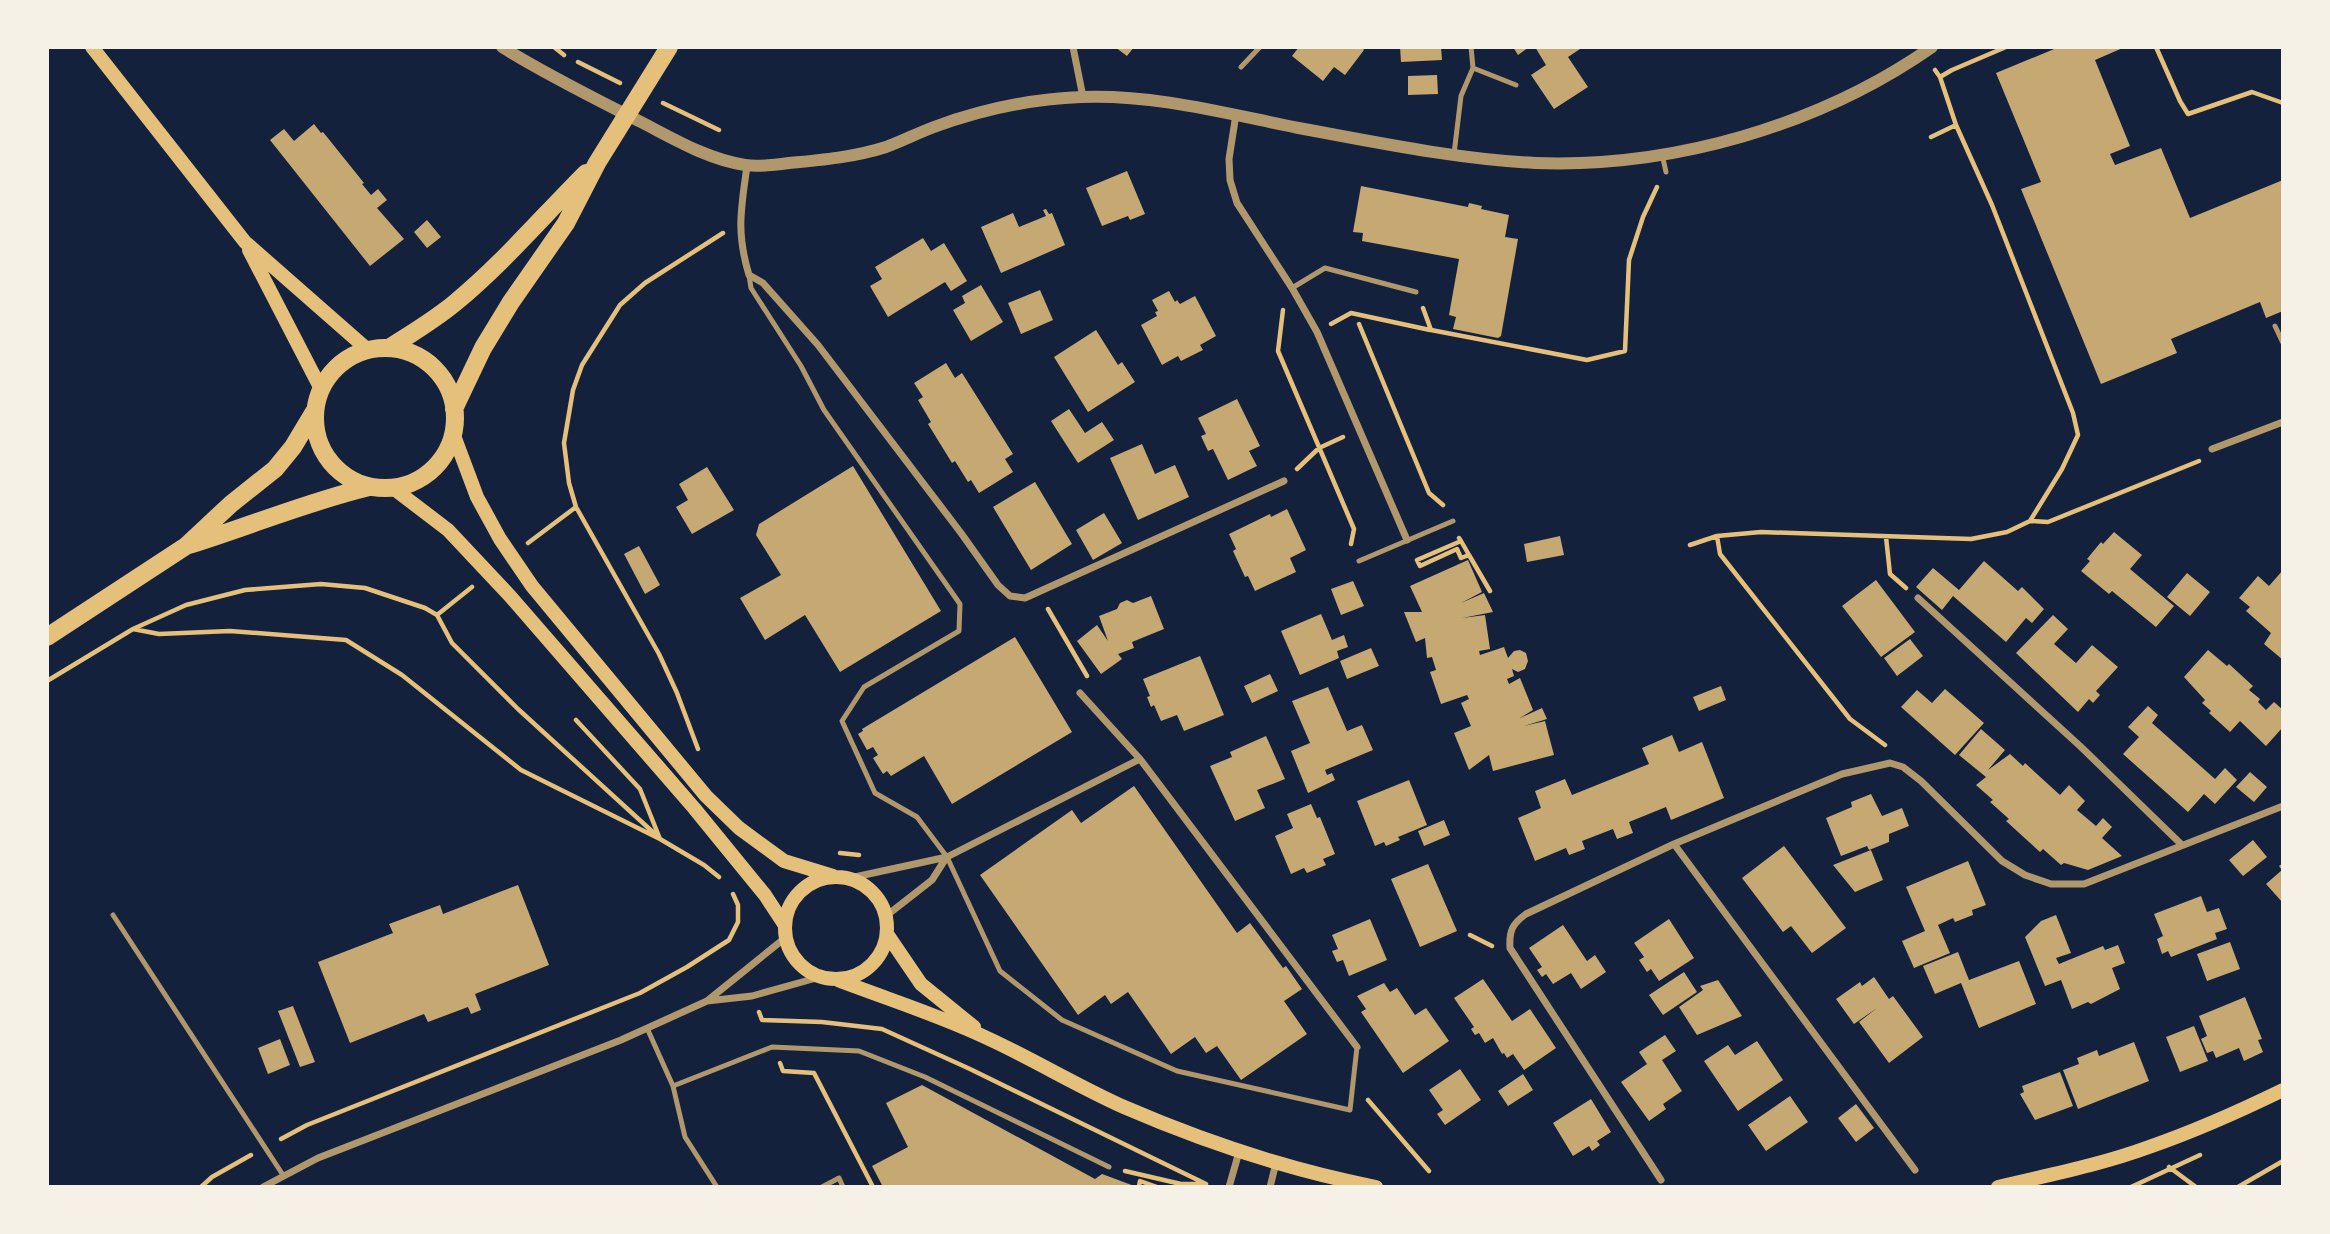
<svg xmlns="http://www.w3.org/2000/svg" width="2330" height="1234" font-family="Jost,sans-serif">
	<rect width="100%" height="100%" fill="#14213d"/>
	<path fill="#c6a872" d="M1115,47H1134L1127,56Z
		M1299,47H1362L1364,50L1345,75L1334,67L1323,81L1292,56Z
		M1400,47H1441L1442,60L1401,62Z
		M1513,47H1529L1518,55Z
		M1535,47H1583L1568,57L1588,87L1554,109L1531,75L1546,65Z
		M2059,47H2125L2095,60L2130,146L2110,154L2115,165L2161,148L2190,218L2283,180V311L2266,318L2260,302L2171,339L2177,353L2101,384L2021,189L2041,182L1996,73Z
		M1437,75L1438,94L1408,95V76Z
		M314,124L321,133L323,132L364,183L362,184L371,195L378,189L387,200L377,208L404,239L370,266L270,140L284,129L294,141Z
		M1127,171L1145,214L1130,220L1128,216L1102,226L1086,188Z
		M1361,186L1468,207L1469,203L1482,206L1481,209L1509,215L1505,237L1518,239L1501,336L1498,338L1453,329L1456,317L1449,315L1459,259L1362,241L1363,233L1353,232Z
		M1046,209L1049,214L1052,213L1065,245L1001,273L981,227L1013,213L1019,227L1046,216L1043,210Z
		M427,220L441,237L427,248L414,232Z
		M923,238L931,251L944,243L967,281L951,291L945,282L888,317L870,286L882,279L875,267Z
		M981,285L1003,322L971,341L953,310L965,303L962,296Z
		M1040,290L1053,320L1021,334L1008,303Z
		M1169,291L1175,302L1177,300L1180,304L1195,296L1216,336L1200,345L1203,350L1181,361L1178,356L1162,365L1141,325L1157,316L1155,312L1158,311L1152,300Z
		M1096,330L1118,365L1122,362L1135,382L1088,412L1054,357Z
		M946,363L955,378L962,373L1013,454L1005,459L1013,472L979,493L971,480L968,482L955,461L952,463L928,424L931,422L918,400L923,397L914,383Z
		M1237,399L1260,446L1249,451L1257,466L1228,480L1213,449L1208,451L1201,436L1206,434L1198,418Z
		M1069,409L1085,433L1102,422L1114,440L1078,463L1051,421Z
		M1142,444L1155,474L1175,465L1189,497L1138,520L1110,458Z
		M853,466L941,611L840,672L805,615L765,640L740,598L781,575L756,535L759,524Z
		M707,467L734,510L692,534L676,507L688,500L679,484Z
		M1035,482L1072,544L1031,570L993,507Z
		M1287,509L1306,550L1290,558L1296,572L1255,591L1248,576L1245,577L1233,551L1236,549L1229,534L1270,514L1271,517Z
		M1104,513L1122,543L1093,560L1076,530Z
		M2114,532L2142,555L2130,569L2174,606L2156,627L2112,591L2109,594L2081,571L2090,561L2087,559L2101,542L2103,544Z
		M1560,536L1564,555L1527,562L1524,544Z
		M639,546L660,585L645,594L624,554Z
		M1468,560L1482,592L1461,603L1484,593L1493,612L1462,618L1485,615L1490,649L1479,651L1480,655L1504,647L1508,658L1514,651L1520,650L1526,653L1528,661L1525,669L1518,672L1512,669L1514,676L1507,679L1509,684L1520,678L1533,710L1520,718L1542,708L1547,719L1524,726L1545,721L1554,755L1493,771L1489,755L1469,770L1454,733L1471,726L1461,703L1469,699L1467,695L1441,704L1430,672L1436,670L1432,657L1427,658L1425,638L1416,642L1404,612H1422L1410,586Z
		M1984,561L2018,591L2022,587L2044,609L2032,623L2026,618L2006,642L1953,596L1942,610L1916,587L1933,568L1959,590Z
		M2283,570V660L2264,644L2271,633L2246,611L2250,607L2239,598L2258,576L2269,586Z
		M2187,573L2210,592L2190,616L2167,597Z
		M1876,580L1915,632L1881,657L1842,606Z
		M1353,581L1364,606L1341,615L1331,589Z
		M1151,596L1164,629L1132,642L1134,648L1118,654L1122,659L1101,674L1077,641L1097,625L1108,641L1099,616L1117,609L1120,603L1127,600L1133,603Z
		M1321,614L1332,640L1344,635L1348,647L1337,651L1339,658L1300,675L1281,631Z
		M2053,615L2068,629L2054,644L2076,663L2092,645L2118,667L2096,691L2100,695L2093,703L2089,699L2078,712L2016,653Z
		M1015,637L1072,732L952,804L924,756L891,776L887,771L883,774L873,758L878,755L873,747L867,750L858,734L863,731L862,729Z
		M1910,639L1923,656L1897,676L1884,658Z
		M1371,648L1379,666L1347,679L1340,661Z
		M2208,650L2227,666L2229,664L2253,686L2249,690L2260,699L2258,702L2266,710L2274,702L2283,710V727L2266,746L2240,721L2230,732L2209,713L2211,711L2202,703L2205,700L2184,677Z
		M1200,656L1224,715L1184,731L1177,715L1161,721L1154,705L1151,707L1147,697L1150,696L1143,679Z
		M1270,674L1278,691L1252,703L1244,686Z
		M1721,686L1726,700L1699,711L1693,697Z
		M1328,687L1347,731L1362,725L1373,750L1325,770L1327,775L1332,773L1335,780L1308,793L1291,751L1310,743L1292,701Z
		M1945,689L1984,723L1955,755L1901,707L1917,690L1932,703Z
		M2148,706L2158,715L2152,723L2215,779L2225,768L2237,780L2215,804L2204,794L2188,812L2123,754L2139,737L2128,727Z
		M1981,729L2005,750L1988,770L2010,754L2023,766L2025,763L2060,795L2069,785L2085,801L2077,810L2096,826L2103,818L2112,827L2102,838L2122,856L2088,870L2064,863L2061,865L2043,849L2040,852L2006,821L2009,819L1990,802L1993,800L1976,785L1986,777L1959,755Z
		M1672,735L1679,752L1702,742L1724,798L1671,820L1666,807L1629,822L1633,833L1617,839L1613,829L1582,841L1585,849L1569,855L1566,848L1535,861L1518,818L1541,808L1535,791L1565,779L1572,795L1649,764L1642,748Z
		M1266,736L1285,779L1257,790L1265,808L1235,821L1210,766L1232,757L1230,752Z
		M2250,772L2267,787L2254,802L2236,787Z
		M1409,780L1427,825L1398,837L1400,840L1386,846L1384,842L1375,846L1357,801Z
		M1134,786L1237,933L1250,923L1283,968L1286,966L1302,989L1284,1001L1307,1034L1241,1080L1217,1046L1206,1053L1195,1037L1171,1054L1128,992L1111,1004L1105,995L1078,1015L980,875L1072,810L1081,823Z
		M1871,794L1882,816L1902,808L1909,826L1889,834V842L1869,850L1867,846L1841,856L1826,818L1852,807L1851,802Z
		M1311,804L1317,818L1320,817L1335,854L1323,859L1326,865L1307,873L1304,868L1291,874L1275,836L1293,828L1287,814Z
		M1444,820L1450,835L1424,846L1418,831Z
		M2253,840L2267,857L2243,876L2229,860Z
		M1784,846L1846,928L1812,953L1791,926L1783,932L1742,878Z
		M1871,850L1883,880L1855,892L1833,865Z
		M1968,861L1986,905L1972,910L1973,915L1955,922L1953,918L1938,925L1950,953L1914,968L1902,941L1925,931L1906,887Z
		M2283,863V903L2266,884L2282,870L2279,866Z
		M1428,864L1457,931L1420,947L1391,879Z
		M518,885L549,965L475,994L481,1010L471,1014L468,1007L428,1022L424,1014L350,1043L318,962L393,933L389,924L440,905L443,914Z
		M2201,896L2207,912L2219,908L2227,929L2215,933L2217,939L2171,957L2168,951L2162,954L2157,939L2163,936L2154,914Z
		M2056,915L2071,953L2056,958L2059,964L2103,946L2105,950L2118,945L2125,963L2112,968L2120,989L2091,1004L2088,1002L2072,1009L2061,980L2045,986L2025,937L2041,921Z
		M1370,919L1387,960L1349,976L1343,960L1337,962L1332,951L1338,949L1332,935Z
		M1669,919L1694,958L1659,981L1651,969L1647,972L1639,960L1644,957L1634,943Z
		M1563,925L1587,961L1595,955L1606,972L1581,989L1571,973L1553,984L1546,974L1542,977L1537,970L1542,967L1529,948Z
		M2230,942L2240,969L2207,981L2197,954Z
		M1958,952L1969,980L2019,961L2036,1004L1979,1028L1961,983L1935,994L1923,966Z
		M1684,972L1697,992L1663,1015L1649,995Z
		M1874,977L1889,999L1893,996L1923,1037L1889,1063L1859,1022L1877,1008L1854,1024L1836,999L1860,982L1862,986Z
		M1483,979L1512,1021L1530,1009L1556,1048L1524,1070L1513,1054L1507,1058L1504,1053L1502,1054L1493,1038L1485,1043L1479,1033L1475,1035L1471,1029L1474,1027L1454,998Z
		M1718,980L1742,1016L1697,1035L1679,1007L1703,990L1700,986Z
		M1384,983L1390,992L1397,988L1415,1015L1426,1008L1449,1041L1403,1073L1361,1012L1366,1009L1357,996Z
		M2245,997L2262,1039L2258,1040L2263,1052L2244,1061L2239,1048L2216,1058L2213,1051L2207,1053L2201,1039L2207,1036L2199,1016Z
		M293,1006L315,1062L300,1067L278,1011Z
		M2194,1026L2208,1061L2180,1072L2166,1037Z
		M1665,1035L1676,1051L1662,1060L1682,1091L1663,1104L1666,1109L1649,1121L1621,1082L1647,1064L1639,1052Z
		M280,1039L290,1065L268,1074L258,1048Z
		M1757,1041L1783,1080L1738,1111L1704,1061L1728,1045L1735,1055Z
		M2134,1042L2149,1081L2078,1109L2063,1070L2079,1064L2077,1058L2097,1050L2099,1056Z
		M1460,1069L1481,1100L1445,1125L1437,1114L1443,1110L1429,1090Z
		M2060,1072L2073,1106L2035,1120L2020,1094L2024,1092L2022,1086Z
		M1523,1074L1533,1090L1508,1106L1498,1091Z
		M922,1085L1095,1179L1102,1174L1137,1187H883L872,1166L908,1147L886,1103Z
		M1790,1096L1808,1122L1766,1151L1748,1125Z
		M1591,1099L1611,1132L1597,1141L1600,1145L1592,1151L1589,1146L1573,1156L1553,1123Z
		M1856,1104L1874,1128L1856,1142L1838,1118Z"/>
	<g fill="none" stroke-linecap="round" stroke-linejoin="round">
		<path stroke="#e5c07b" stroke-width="4.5" d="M554,47L564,55
			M2156,47L2180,101L2188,114L2252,92L2283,103
			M578,62L620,83
			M1940,77L1952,70L2006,47
			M663,103L719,130
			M1931,137L1956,125
			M1423,308L1431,330L1587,360L1625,351L1629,260L1643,217L1657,187
			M1283,310L1278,351L1354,529L1351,544
			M1331,324L1351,313L1430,330
			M1359,324L1429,493L1443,505
			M1297,469L1319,448L1343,437
			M2030,521L2048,522L2199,461
			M1717,536L1720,554L1850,719L1885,745
			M1886,537L1890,574L1906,588
			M1459,538L1461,541L1417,560L1420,566L1457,549L1461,558L1469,555L1490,591
			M1461,541L1469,555
			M528,543L576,507
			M1690,545L1717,536L1761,532L1971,539L2007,532L2030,521L2062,469L2078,435L2073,413L1992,205L1956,125L1940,77L1935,70
			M1048,609L1087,676
			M437,615L472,587
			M133,629L159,634L230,631L346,640L402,675L521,770L660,839L704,865L719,877
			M47,681L133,629L186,605L245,590L321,584L365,588L425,608L437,615L452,643L518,709L655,834
			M576,720L640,789L660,839
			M698,749L677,693L659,654L576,507L569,483L564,443L573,390L582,365L620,305L645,283L723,233
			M840,853L859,855
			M1470,935L1492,946
			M759,1012L762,1020L822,1022L882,1029L970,1069L1206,1184
			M780,1063L783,1071L814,1073L873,1187
			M1368,1100L1429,1171
			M281,1139L307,1125L640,993L687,967L729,940L738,922V905L733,894
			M2169,1167L2196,1187
			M1125,1171L1181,1184H1205
			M201,1187L212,1177L251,1155
			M1141,1187L1139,1186L1140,1181L1157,1187
			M2131,1187L2200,1155
			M2238,1187L2283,1161"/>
		<path stroke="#b1986c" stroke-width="5" d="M1471,47L1473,68
			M1241,67L1260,47
			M1454,154L1461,96L1473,68L1516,85
			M1662,154L1666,172
			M749,275L751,288L801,366L824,410L960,604L959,631L864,687L842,721L875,793L917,817L947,857L1000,971L1062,1020L1177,1071L1350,1110L1357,1047
			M1292,288L1325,268L1416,292
			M2275,326L2283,343
			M1359,561L1453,521
			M113,915L283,1175
			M647,1028L673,1086L685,1137L717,1187
			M673,1086L772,1047L859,1051L925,1077L1109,1167
			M822,1187L839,1178L843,1187"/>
		<path stroke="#b1986c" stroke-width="7" d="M1073,47L1083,97
			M1236,114L1229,159L1230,180L1237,203L1292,288L1317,332L1407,540
			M747,166C741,209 736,232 749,275L763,283L818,345L961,533L998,585L1010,596L1025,598L1284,481
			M2212,449L2283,422
			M1918,598L2080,746L2182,845
			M1080,693L1140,759L1357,1047
			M1674,844L1915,1170
			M850,878L947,857L1140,759
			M886,916L932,880L946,858
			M707,1001L785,938
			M1661,1180L1510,948C1509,931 1512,924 1526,914L1674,844L1842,774L1890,763L1903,767L1921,781L2002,861L2025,875L2051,884H2084L2283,806
			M263,1187L318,1158L621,1040L707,1001L752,996L820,977
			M1229,1187L1239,1152
			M1270,1187L1276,1163"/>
		<path stroke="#b1986c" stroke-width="12" d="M502,47C547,75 594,98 641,122C674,139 707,159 745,165C759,167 775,165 789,163C822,160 855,157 886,147C902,141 918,133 934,127C980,110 1032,99 1081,97C1157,94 1231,115 1304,129C1380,143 1457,159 1535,163C1672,168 1819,126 1932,47"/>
		<path stroke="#e5c07b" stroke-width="14" d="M92,47L245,242L368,350
			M249,250L321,389
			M453,433L477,497L500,539L532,586L706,796L739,828L784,861L833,876
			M393,488L448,530L510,596L694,808L765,895L784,924
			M785 928a51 51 0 1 1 102 0a51 51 0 1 1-102 0Z
			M887,934L921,984L974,1027
			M838,980C887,999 939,1015 987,1038C1033,1059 1077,1086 1124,1107C1205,1142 1289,1170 1376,1187
			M1998,1187C2048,1175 2100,1165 2149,1147C2195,1131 2240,1111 2283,1090"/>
		<path stroke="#e5c07b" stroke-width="18" d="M389,348C412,333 436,319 456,302C503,263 543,216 586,173
			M315 418a70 70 0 1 1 140 0a70 70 0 1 1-140 0Z
			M454,409L483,348L511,302L566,223L597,163L669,47
			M189,545C250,526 307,502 369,487
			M47,637L186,546L231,504L275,469L293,447L314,412"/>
	</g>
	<rect width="2330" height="1234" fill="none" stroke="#f6f1e7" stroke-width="98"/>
</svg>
